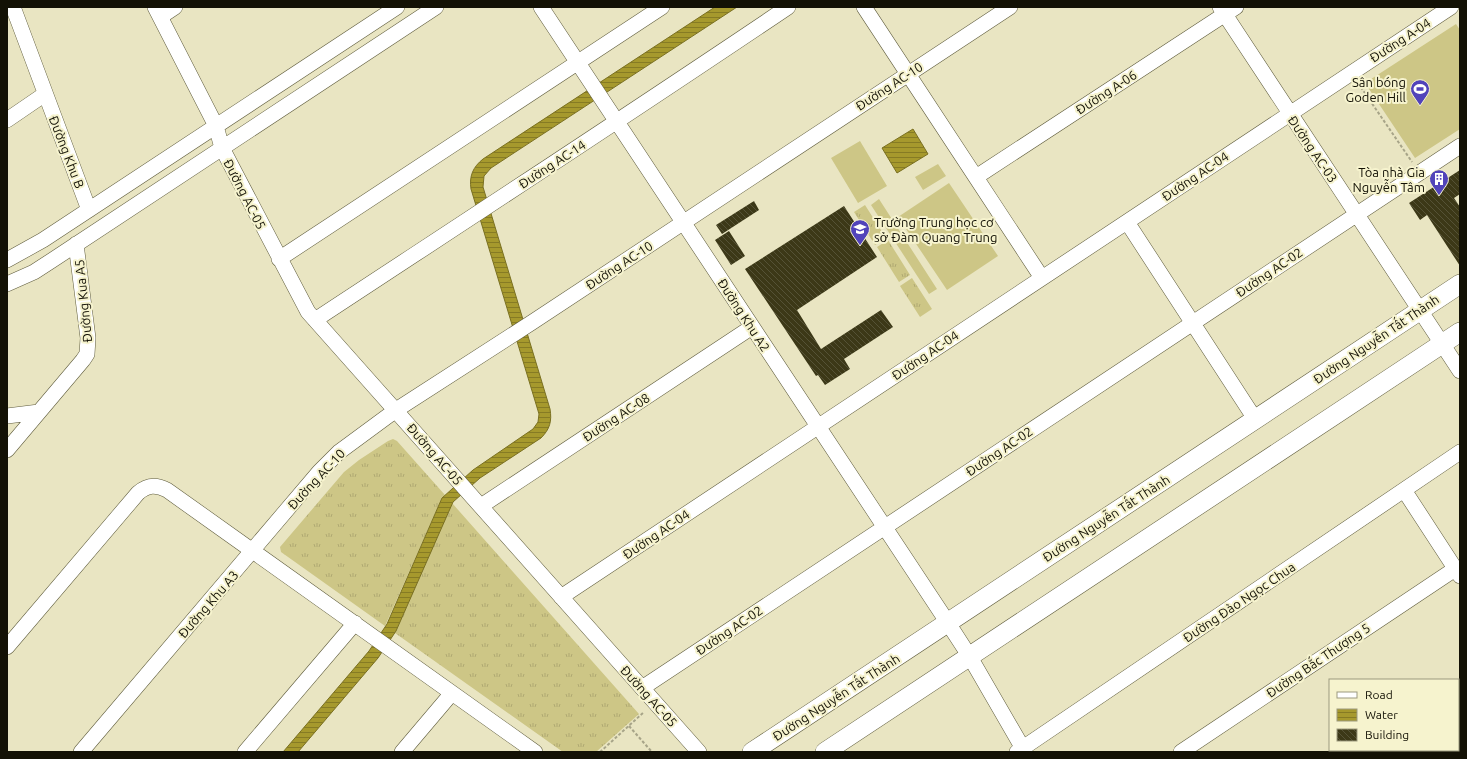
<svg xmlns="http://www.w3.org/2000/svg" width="1467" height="759" font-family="Ubuntu,sans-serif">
	<defs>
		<pattern id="grass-tufts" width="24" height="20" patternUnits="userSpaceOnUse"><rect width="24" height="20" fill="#cdc686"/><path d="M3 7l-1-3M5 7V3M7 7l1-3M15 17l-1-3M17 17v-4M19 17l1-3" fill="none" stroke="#afa972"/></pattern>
		<pattern id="water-rules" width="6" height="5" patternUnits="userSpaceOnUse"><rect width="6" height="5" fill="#a6992d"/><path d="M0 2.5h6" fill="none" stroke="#867b24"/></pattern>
		<pattern id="building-back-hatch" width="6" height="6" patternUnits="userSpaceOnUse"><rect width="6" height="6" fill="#3c3817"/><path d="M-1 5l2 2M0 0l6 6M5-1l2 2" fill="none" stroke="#555236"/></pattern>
	</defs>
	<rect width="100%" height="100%" fill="#e9e5c2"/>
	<path fill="url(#grass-tufts)" d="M865,205L886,238L875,245L854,212Z
		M888,240L910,275L899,282L877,247Z
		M912,278L932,309L920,317L900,286Z
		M393,439L397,441L445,495L442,498L385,626L281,552L280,547L344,472L359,460L388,441Z
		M452,503L639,714L596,752H563L395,633Z"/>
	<path fill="#cdc686" d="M1456,24L1460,30V129L1415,158L1365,83Z
		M860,141L887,186L858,203L831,158Z
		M938,164L946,176L923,190L915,177Z
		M949,183L998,256L947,290L898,217Z
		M879,199L937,289L929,294L871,205Z"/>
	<path fill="url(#water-rules)" stroke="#7a7021" d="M715,7H737L491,168L484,176L483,187L550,409C552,421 550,429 541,438L480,478L453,502L396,631L378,658L298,752H283L369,651L387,624L442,498L473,470L533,429L538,422L539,414L471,189C469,176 473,167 483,159Z
		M913,129L928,154L897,173L882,148Z"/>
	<path fill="url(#building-back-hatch)" d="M1460,170V194L1454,198L1460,207V266L1427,215L1420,220L1409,203Z
		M754,201L759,210L722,234L716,225Z
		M844,206L877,257L797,310L821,349L881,310L893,327L844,359L850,369L825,385L818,375L816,376L745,269Z
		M729,231L745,256L731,265L715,240Z"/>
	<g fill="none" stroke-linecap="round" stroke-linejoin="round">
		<defs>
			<path id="minor" d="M13,7L89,210
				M155,7L216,126L222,148L308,312L699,752
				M541,7L948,623L970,657L1025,752
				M864,7L1042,278
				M1220,7L1460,371
				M160,17L175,7
				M7,120L45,94
				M976,177L1236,7
				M1127,222L1255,419
				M279,259L662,7
				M7,260L43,240L397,7
				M7,284L34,272L51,261L436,7
				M315,320C473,216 631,113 788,7
				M7,416L39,412
				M7,450L83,360L87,354L88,338L76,244
				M1404,490L1460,576
				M481,506L752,327
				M561,597L1451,7
				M7,647L138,493C147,485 156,484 167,490L535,752
				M642,688L1460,146
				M1458,690L1460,688
				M1453,750L1454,752
				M81,752L319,472L339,452L396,410L531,323L1010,7
				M245,752L355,623
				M402,752L452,693
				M1017,752L1460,452
				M1181,752L1455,569
				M1361,752L1364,750"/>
			<path id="major" d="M752,752L1460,284
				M825,752L1460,332"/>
		</defs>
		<use href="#minor" stroke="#5f5c3d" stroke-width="16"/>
		<use href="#major" stroke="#5f5c3d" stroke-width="20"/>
		<path stroke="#a7a488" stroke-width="2" stroke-dasharray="3 2" stroke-linecap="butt" d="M1358,83L1412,162
			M629,726L652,752
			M600,752L644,712"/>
		<use href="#minor" stroke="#fff" stroke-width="15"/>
		<use href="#major" stroke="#fff" stroke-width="19"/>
	</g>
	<defs>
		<symbol id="stadium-pin" viewBox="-11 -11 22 30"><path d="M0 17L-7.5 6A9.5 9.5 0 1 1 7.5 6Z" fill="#5143ba" stroke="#f6f3ce"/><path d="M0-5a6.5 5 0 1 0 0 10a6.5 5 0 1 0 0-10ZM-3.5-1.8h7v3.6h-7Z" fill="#fff"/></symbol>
		<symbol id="building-pin" viewBox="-11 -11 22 30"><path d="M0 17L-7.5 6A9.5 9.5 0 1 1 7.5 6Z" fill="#5143ba" stroke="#f6f3ce"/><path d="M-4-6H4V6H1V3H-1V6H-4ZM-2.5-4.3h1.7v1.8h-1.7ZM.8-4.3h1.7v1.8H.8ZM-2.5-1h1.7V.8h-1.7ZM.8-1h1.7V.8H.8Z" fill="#fff"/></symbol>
		<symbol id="school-pin" viewBox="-11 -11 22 30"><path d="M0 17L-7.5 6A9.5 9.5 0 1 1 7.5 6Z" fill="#5143ba" stroke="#f6f3ce"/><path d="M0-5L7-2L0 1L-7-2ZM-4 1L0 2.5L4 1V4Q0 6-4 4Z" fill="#fff"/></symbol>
	</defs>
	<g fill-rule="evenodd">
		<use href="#stadium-pin" x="1409" y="78" width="22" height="30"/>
		<use href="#building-pin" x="1428" y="168" width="22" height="30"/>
		<use href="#school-pin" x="849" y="218" width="22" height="30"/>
	</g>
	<g text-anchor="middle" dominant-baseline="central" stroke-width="4" stroke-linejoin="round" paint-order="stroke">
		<g font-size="13" fill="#131105" stroke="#f6f3ce">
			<text transform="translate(1400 40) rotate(-33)">Đường A-04</text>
			<text transform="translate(889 86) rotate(-33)">Đường AC-10</text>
			<text transform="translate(1106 92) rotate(-33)">Đường A-06</text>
			<text transform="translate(1313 149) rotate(56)">Đường AC-03</text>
			<text transform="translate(67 152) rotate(69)">Đường Khu B</text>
			<text transform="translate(552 164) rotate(-33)">Đường AC-14</text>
			<text transform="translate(1195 176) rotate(-34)">Đường AC-04</text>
			<text transform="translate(245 194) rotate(63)">Đường AC-05</text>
			<text transform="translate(619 265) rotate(-33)">Đường AC-10</text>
			<text transform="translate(1269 272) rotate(-34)">Đường AC-02</text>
			<text transform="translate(83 301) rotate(-96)">Đường Kua A5</text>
			<text transform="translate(744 315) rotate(57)">Đường Khu A2</text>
			<text transform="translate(1376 339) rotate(-34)">Đường Nguyễn Tất Thành</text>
			<text transform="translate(925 355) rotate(-34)">Đường AC-04</text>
			<text transform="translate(616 417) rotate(-33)">Đường AC-08</text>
			<text transform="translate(999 451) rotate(-34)">Đường AC-02</text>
			<text transform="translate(435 454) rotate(49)">Đường AC-05</text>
			<text transform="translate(316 479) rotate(-47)">Đường AC-10</text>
			<text transform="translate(1106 518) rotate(-33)">Đường Nguyễn Tất Thành</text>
			<text transform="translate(656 534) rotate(-34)">Đường AC-04</text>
			<text transform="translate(1239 602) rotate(-34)">Đường Đào Ngọc Chua</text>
			<text transform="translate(208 604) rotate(-49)">Đường Khu A3</text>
			<text transform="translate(729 630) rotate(-34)">Đường AC-02</text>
			<text transform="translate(1318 660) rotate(-34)">Đường Bắc Thượng 5</text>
			<text transform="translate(649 696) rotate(48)">Đường AC-05</text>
			<text transform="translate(836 697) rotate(-33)">Đường Nguyễn Tất Thành</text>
		</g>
		<g font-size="13" fill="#131105" stroke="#f6f3ce" text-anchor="end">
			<text x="1406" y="82">Sân bóng<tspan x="1406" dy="15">Goden Hill</tspan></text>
			<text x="1425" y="172">Tòa nhà Gia<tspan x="1425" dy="15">Nguyễn Tâm</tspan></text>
			<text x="874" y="222" text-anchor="start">Trường Trung học cơ<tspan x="874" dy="15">sở Đàm Quang Trung</tspan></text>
		</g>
	</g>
	<rect width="1467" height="759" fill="none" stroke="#131105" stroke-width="16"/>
	<rect x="1329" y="679" width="130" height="72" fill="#f6f3ce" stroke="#9b997e"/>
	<rect x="1337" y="692" width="20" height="6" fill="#ffffff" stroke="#9b997e"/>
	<text x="1365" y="699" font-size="12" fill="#131105">Road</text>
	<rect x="1337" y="709" width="20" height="12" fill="url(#water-rules)" stroke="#9b997e"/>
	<text x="1365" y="719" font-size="12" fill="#131105">Water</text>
	<rect x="1337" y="729" width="20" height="12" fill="url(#building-back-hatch)" stroke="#9b997e"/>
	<text x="1365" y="739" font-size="12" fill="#131105">Building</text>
</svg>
